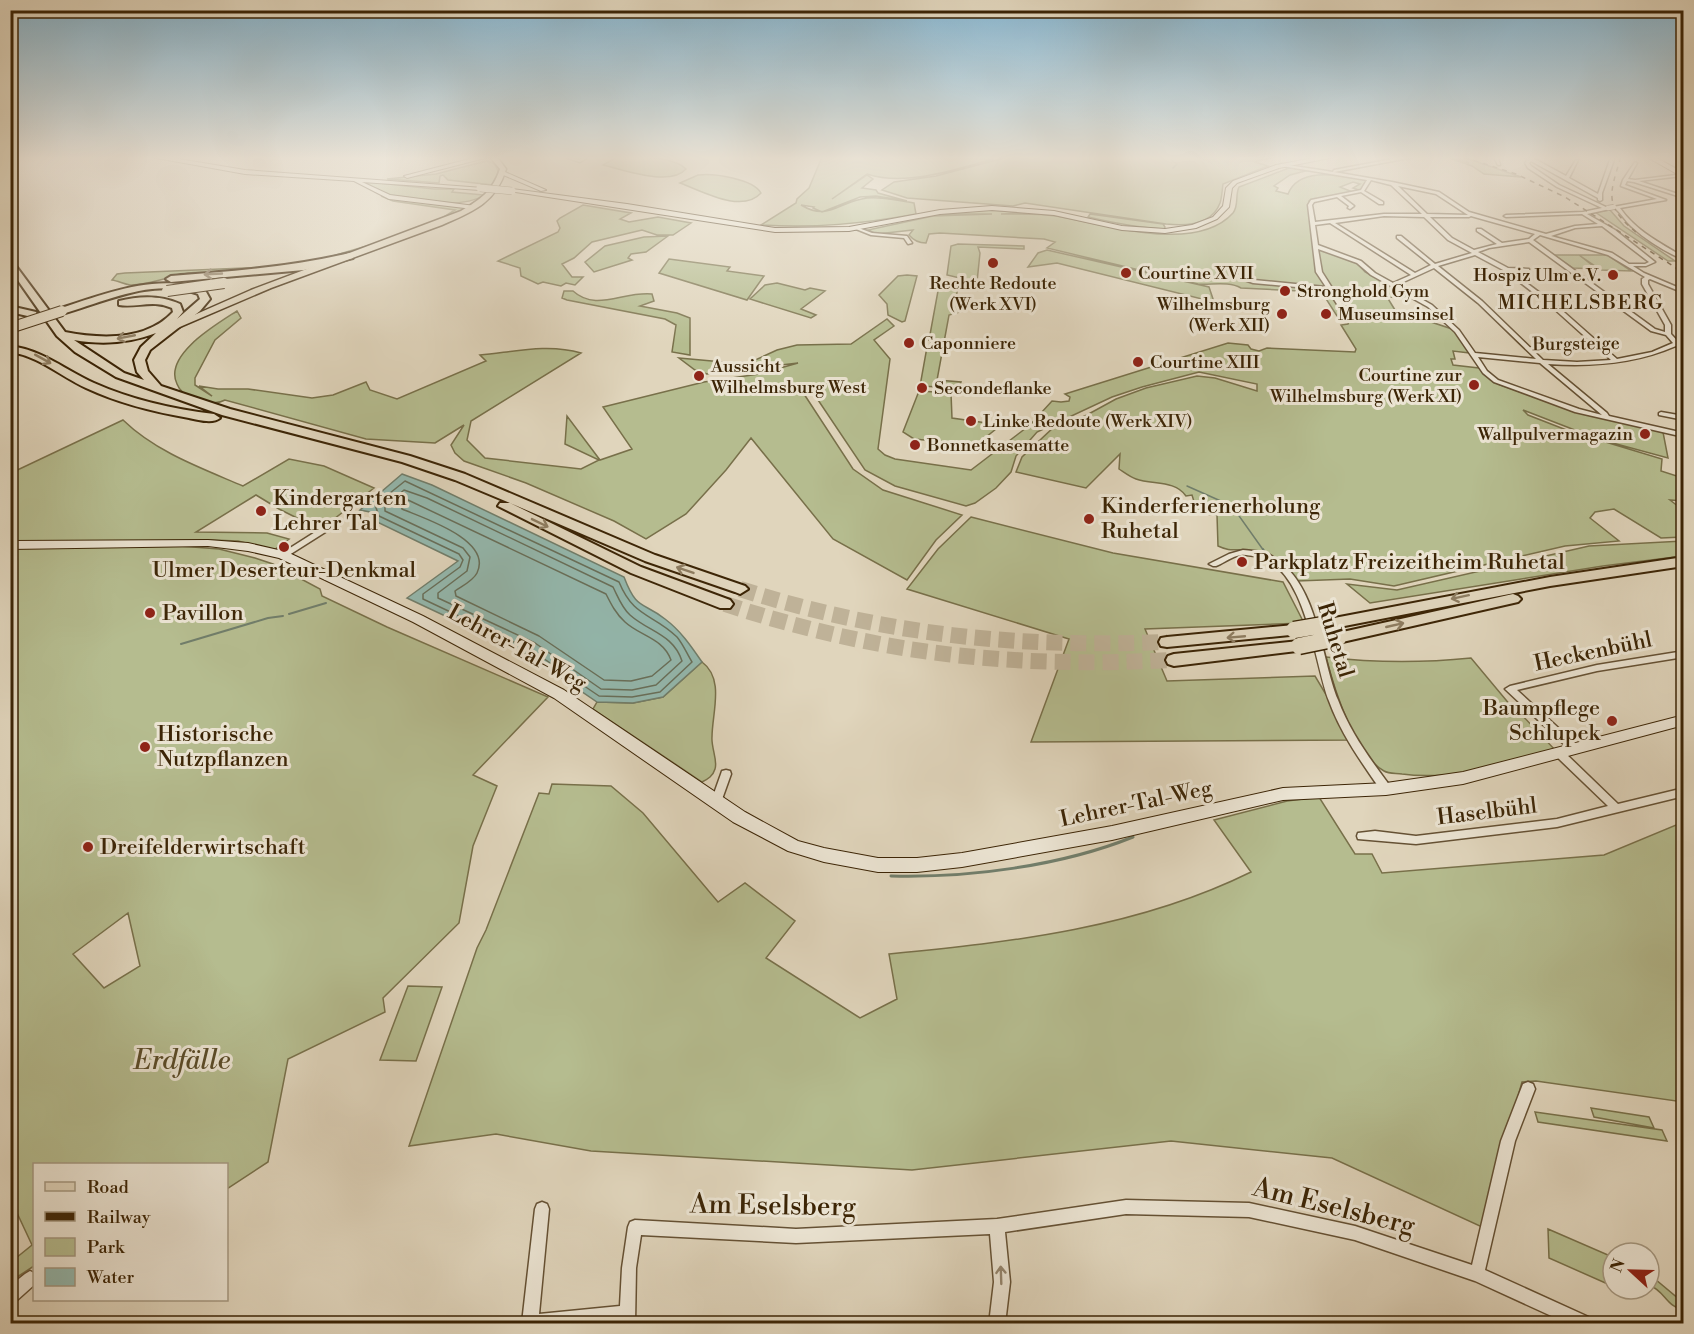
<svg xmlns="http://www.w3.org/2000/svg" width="1694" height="1334" font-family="'Libre Bodoni',serif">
	<rect width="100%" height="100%" fill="#e0d5bc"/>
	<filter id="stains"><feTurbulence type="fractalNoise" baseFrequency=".00333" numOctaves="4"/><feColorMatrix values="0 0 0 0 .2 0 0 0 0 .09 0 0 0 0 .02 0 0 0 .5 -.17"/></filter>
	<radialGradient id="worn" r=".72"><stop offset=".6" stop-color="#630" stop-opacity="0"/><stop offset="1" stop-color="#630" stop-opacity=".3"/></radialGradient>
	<path fill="#b5bc8f" stroke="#78704a" stroke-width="1.5" fill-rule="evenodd" d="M617,157C636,157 672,155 686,169C670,187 625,170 603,165Z
		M822,157L994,159C955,169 907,187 867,174L832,199L867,175L873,179L862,188L876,190L878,193L907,201L876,196L860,197L822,212L813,208L814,207L801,205C829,222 839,201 867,198C882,196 899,201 914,203L916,214C862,224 816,228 761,225L796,203L797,199L809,188Z
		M1008,157H1271V158L1255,162L1268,166L1223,184C1222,190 1222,197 1220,203C1212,225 1185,226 1166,224L1025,203L1013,206L907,198L882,190L894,182L936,176Z
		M1447,157L1469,163L1456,157H1463L1521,177L1484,174L1472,166Z
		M486,161C495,162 497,167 499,175L493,185L448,180L443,175L440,176L439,183L387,179L436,174Z
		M1289,168L1309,170L1290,175L1274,186L1278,188L1276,191L1288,194C1299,165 1343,176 1369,180L1362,191L1353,188L1360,184L1353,182L1340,187L1355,193L1309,201L1320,272L1318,248L1356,262L1365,272L1411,295L1406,298L1387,297L1395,310L1455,330L1470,353L1453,351L1455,359H1451L1453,365L1479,368L1498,384L1577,412L1663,432L1668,458L1598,439L1523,410L1528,415L1569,431L1662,459L1661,471L1683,478V501L1670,500L1683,510V537L1661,538L1614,509L1595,512L1590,518L1619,541L1565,546L1394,586L1350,579L1297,581C1285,565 1267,551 1245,550C1233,549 1231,552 1218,546L1217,515L1189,513L1196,508L1192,495L1186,496C1175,480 1153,485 1136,479C1130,477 1125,473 1119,469L1120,454L1086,488L1016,472L1022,457L1054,427L1085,416L1116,399L1146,388L1197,376L1215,378L1257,391V384L1199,372L1142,387L1112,397L1037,432L1016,456L1011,472L996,488L975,503L966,506L895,486L865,470L810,388L804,394L853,469L883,490L962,515L936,540L907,580L833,539L751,438L726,470L686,514L646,539L614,521L526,483L464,461L455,453L451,445L464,425L435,443L366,439L225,400C214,406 205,401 194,398C186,396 180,392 177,384C163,355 217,324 237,311L241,318L215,340L195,378V385L212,396L199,386L218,389H248L312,398L333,395L366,382L370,390L397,399L486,361L480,355C513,352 548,343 581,353L471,421L467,440L485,458L581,469L599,460L565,444L567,416L600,460L632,449L603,407L704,382L759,374L798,363L707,374L695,370L679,358L734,363L751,362L777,350L797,345L851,344L887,319L894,326L874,340L890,359L878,449L885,455L895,459L971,470L1030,425L1052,401L1061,402L1069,401L1070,397L1065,394L1228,343L1248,345L1251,349L1259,351L1267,348L1355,352L1356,349L1341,325L1348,324L1349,321L1337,316L1323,294L1320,292L1241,288C1229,281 1212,285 1198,284L1047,248L1055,242L1044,239L940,233L929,234L926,243C919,243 914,241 909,235L913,230L877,234L868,230L933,216L992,214H935L987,210L1027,213L1001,214C1020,214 1038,213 1056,216C1102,223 1195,255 1233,213C1239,206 1235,195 1239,187Z
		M698,175C714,173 753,179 761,193C742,214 702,191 680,183Z
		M361,181L434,189H454L452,192L484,195C464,209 409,202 386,194C377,191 370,184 361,181Z
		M381,196L466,208C405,247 324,264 252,271C231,273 210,271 188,273C172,276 144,286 130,285C124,284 118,281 112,280L117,274L125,273L266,267L319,260L404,235L431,225L455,210L393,201Z
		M583,205L631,213L620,219L629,222L658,217L691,223L673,235H657L642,230L592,242L574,258L562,264L572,277H583L575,285L566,283L561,286L543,282L538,284L521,276L520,268L498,261L558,232L560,228L557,221L560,218Z
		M1610,210L1624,226L1675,261H1668L1595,212Z
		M1090,214L1163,224L1165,227L1164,229C1138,228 1114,223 1088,217Z
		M668,236L646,252L631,254L628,258L632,260L594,272L585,262L605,246L644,237Z
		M958,244L1024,246V249L978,247L980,253L977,282L947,275L951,246Z
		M1047,250L1209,287L1214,302L1057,263L1028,267L1038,253Z
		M1554,255H1607L1631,271L1601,270L1579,255L1597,269L1573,268Z
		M669,259L730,267L727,271L764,276L747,300L659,273Z
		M907,275L917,276L905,321L902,322L888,315L887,304L879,295L898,276Z
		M940,280L959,284L955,301L968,302L967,310L949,315L937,380L961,382L959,388L920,386L927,347H930L931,341L929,340Z
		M777,283L805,290L810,288L825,291L801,309L816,315L811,318L750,299L765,285Z
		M564,291H573C596,312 623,291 652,294L654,301L640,306L677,313L690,318V355L672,352L676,325L665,319L567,300L562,298Z
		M919,391L951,393L952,418L1001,425L976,445L914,439L903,432Z
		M123,420C156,452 201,468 243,486L289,459L324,466L374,488L334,519L323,531L279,509L256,495L196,532L267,533L289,539L274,550L238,541L212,540L11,543V473Z
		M971,517L1113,553L1283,582L1304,623L1145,629L1167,681L1315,676L1353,740L1031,742L1069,639L907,589L938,549Z
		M1683,541V556L1603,566L1370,603L1347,584L1397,590L1589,546Z
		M166,545L219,549L255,558L273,564L320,589L322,596L387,627L548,697L473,775L497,786L473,846L459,923L383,998L385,1012L288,1059L268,1162L227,1189L226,1164H34V1266L11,1281V1262L32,1245L11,1200V547ZM128,913L140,966L104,988L73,954Z
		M1326,657C1375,663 1422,663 1471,658L1516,712H1519L1557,752C1506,763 1455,781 1402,774C1396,773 1389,774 1384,771C1354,754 1334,688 1326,657Z
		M702,662C725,679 712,713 712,737C711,747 718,761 715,769C713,776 708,779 702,782L593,709L597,702L633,703L663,697Z
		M552,784L611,786L643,813L718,902L745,883L795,921L766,958L860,1018L897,999L889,954C1013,942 1138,928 1251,872L1214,820L1287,801L1319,797L1355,854H1372L1382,873L1604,855L1676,825L1683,829V1102L1536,1081L1522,1082L1482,1227L1332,1158L1171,1141L912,1170L591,1151L496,1134L409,1146L477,948L486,930L539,793L549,794Z
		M408,986L442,987L416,1061L380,1060Z
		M1591,1108L1649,1117L1654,1128L1594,1117Z
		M1535,1112L1662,1130L1667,1141L1538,1122Z
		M1548,1229L1608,1255L1610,1285L1549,1258Z
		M1649,1274L1680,1300L1683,1310C1666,1306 1665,1291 1649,1285Z"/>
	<path fill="#94b9af" stroke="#717e6b" stroke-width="1.5" d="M402,474L432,485L624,577C637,611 642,601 665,619C681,631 691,646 702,662L663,697L633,703L597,702L528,655L407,598L458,561L375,521L370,512L360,510Z"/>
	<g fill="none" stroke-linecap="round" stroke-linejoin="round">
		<path stroke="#686f5a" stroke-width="1.5" d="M405,481L619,582C634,618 652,613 677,637C683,644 687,654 692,662L660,692L632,697L599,696L531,650L423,599V594L460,567L463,560L459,554L379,516L375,505Z
			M404,490L427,498L613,587C618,597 622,608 630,615C649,632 673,634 682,661L656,685L632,690L601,689L535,643L438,598V593L467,571L470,557L463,548L385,511V506Z
			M408,500L606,594C611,604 616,614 625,622C640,636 663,638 671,660L652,676L631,681L604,680L539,636L456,596L455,591C462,586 473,581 477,573C493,540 423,518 402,509L401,505Z"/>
		<path stroke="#717e6b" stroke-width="1.5" d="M1173,157L1171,160L1177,164L1173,168
			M1187,486L1232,506L1264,551"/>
		<path stroke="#717e6b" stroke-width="2" d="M1263,549L1266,554
			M289,614L326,603
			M181,644L268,618L283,616"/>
		<path stroke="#717e6b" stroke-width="3" d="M891,876C969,878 1061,866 1133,837"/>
		<path stroke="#bfb298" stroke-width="16" stroke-dasharray="16 8" stroke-linecap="butt" d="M740,589C885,635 1016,648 1167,642
			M725,604C880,655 1012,668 1174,660"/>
		<defs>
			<path id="street" d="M565,157L579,160L583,157H588L580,162Z
				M1403,157H1414L1334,172L1392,182L1439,192L1469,212L1546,234L1575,226L1598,224L1582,214L1506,217L1504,216L1506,215L1583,212L1602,208L1557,187L1528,168L1525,163L1528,159L1525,157H1531L1566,176L1576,160H1578L1569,178L1598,194L1611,157H1615L1602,193V200L1600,201L1598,200V198L1531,161L1529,163L1531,166L1559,185L1606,207H1610V209L1587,214L1615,230L1655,262L1646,266H1633L1644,273L1684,290V293L1650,279L1648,280V284L1671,325V334L1684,348V354L1676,346C1635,364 1592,367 1548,364L1607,413L1609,416L1684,433V437L1575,412L1494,382L1483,373L1455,332L1428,307L1371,275L1357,263L1318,249L1322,272L1348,313L1347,314L1340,315L1339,314L1342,312L1328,290L1253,283L1233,276V274L1235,273L1254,280L1326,287L1316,272L1308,205L1311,200L1361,190L1367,180L1282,166L1281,164L1333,172L1334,170ZM1371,180L1391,185L1422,214H1384L1315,222L1312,205L1314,202L1337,197L1349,206L1348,208L1350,209L1354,206L1341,196L1361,192L1379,204H1383V202L1364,191ZM1398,186L1436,194L1468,215L1427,214ZM1384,216L1424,217L1448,240L1472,253L1435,264L1401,236H1397V238L1431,265L1415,273L1335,223ZM1471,216L1535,234L1529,239L1502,243L1481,229H1477V231L1497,244L1474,250L1452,238L1430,217H1469ZM1330,223L1411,275L1393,283L1375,273L1361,261L1318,245L1315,225ZM1602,226L1649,262L1645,264H1629L1612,253L1551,236L1575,228ZM1540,235L1608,255L1645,277L1642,279V284L1665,325V332L1655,329L1533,240ZM1529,242L1651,331L1666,335L1673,343L1652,352L1617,359L1556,305L1512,272H1527L1529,271V269L1508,268L1478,252L1489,248ZM1475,255L1505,271L1552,307L1611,360L1577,362L1543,360L1482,301L1438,266ZM1434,268L1478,303L1536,359L1475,353L1459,330L1432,305L1397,285ZM1478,357L1540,363L1602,415L1579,409L1498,380L1487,371Z
				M1494,157H1498L1500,165H1498Z
				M1635,162L1637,163L1628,179L1635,180L1684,174L1682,176L1639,181L1684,196V198L1634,182L1627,181L1625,185L1666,200L1620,208C1636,231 1660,243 1684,257V260C1666,252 1647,241 1632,227C1625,221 1620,211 1613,207L1657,199L1621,186L1623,180Z
				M856,227L872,233L907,236L912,243L908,244L904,238L871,235L856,229Z
				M1661,412L1684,416V420L1659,415V413Z
				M320,529H323L327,531L286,557H280L279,555Z
				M1243,550C1250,551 1259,551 1266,553C1270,554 1274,558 1277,560C1318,587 1321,658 1338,700C1350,732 1370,759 1390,786L1391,789L1390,792L1386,793L1382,792C1362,763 1341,734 1329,701C1314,662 1306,564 1255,556C1250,556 1245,554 1241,555C1232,556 1224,563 1216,566H1213L1209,564L1229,554Z
				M1684,651V657L1597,671L1517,690L1577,745L1579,748L1577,751H1571L1505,689L1510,686L1597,665Z
				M1560,750L1563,751L1618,804L1684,788V796L1557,827L1416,844L1358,839L1357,836L1358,833L1375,831L1416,836L1557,819L1608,806L1557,757L1555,754L1557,751Z
				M726,770L730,771L731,774L721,802L720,805L716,806L712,805L711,802L721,774L722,771Z
				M1528,1082L1533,1084L1535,1089L1515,1141L1485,1270L1593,1319L1596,1324H1569L1475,1281L1355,1240L1249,1217L1126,1214L1005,1232L1010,1282L1005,1324H989L994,1282L990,1234L796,1243L641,1235L636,1268L635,1324H619V1322L601,1324L522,1323L535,1209L537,1204L542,1202L547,1204L549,1209L539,1314L620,1306L622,1268L628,1227L630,1222L635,1220L796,1229L997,1219L1126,1200L1249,1203L1355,1226L1472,1265L1501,1141L1523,1084Z
				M30,1271L34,1273V1285L15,1302L10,1304V1286L25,1274Z"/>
			<path id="secondary" d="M151,157H167L245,170L483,188L480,190L362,182L390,195L475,206L473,209L389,199L354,181L245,174Z
				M477,157H489L407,178L404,176Z
				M1319,157H1335L1279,168L1237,183L1232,188L1229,207L1217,219L1196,228L1165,233L1122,230L1054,215L992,210L940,214L849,231L775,232L509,191L512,189L627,204L775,228L849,227L940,210L992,206L1054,211L1122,226L1165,229L1192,225L1213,217L1223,206L1226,188L1233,181L1276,165Z
				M1647,157H1655L1684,173V178Z
				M501,172H505L546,190L541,191L501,174Z
				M208,540L248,543L287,552L423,616L564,690L745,812L798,841L824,848L878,858H917L962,853L1112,826L1283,788L1386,783L1463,772L1684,715V725L1463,784L1386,795L1283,800L1112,840L962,867L917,872H878L824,862L788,851L733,822L554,698L413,622L279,558L248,551L208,546L10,549V541Z"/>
			<path id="primary" d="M490,157H497L506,169C496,203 472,212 442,225L271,288L175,329L167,327L251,290L461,211C481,199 492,192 500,169Z"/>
			<path id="highway" d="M350,253L353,254V258L304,270L171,282L166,279L171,276C232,271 291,267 350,253Z
				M10,258L65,332C101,339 146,341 173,312L172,308C153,299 137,308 119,305V301C139,296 160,295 180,304L183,312L177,319L200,299L198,294C153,277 105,302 62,314L58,313V309C105,294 157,272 205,290L210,299L200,311L150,350L145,360L148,371L161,386L230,409L410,456L465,474L655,555L745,586L748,589L740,594L735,592L645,561L510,503L641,567L730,600L733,604L730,608H720L631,573L498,506L500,503H510L455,480L402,462L222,415L116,377L75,352L57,336L10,269ZM156,333L141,347L134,360L137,372L144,380L124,373L74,340C102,345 130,343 156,333Z
				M10,306L36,312L37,314L32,317L10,312Z
				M10,346C43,350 65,370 94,383C132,400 173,409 214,414L220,418C213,424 198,420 189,418C154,412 118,403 86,388C60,376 39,356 10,352Z
				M1684,557V566L1550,586L1329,629L1321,624L1329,619L1550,577Z
				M1513,594L1518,596L1521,599L1518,602L1338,643L1332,642L1330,638L1332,634L1338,633Z
				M1294,625L1300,626L1302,630L1300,634L1167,647L1161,646L1159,642L1161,638L1167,637Z
				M1299,641L1305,642L1307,646L1305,650L1174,666L1168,664L1166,660L1168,656L1174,654Z"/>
		</defs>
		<use href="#street" stroke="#655134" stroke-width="3"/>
		<use href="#secondary" stroke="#3c2506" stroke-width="2"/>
		<use href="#primary" stroke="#3c2506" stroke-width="3"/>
		<use href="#highway" stroke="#3c2506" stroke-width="4"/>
		<use href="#street" fill="#ebe4d3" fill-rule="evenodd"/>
		<use href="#secondary" fill="#ebe4d3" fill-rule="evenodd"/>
		<use href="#primary" fill="#e0d5bc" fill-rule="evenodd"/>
		<use href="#highway" fill="#e0d5bc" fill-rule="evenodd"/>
		<path stroke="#3c2506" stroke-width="2" d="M10,1316L17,1324"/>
		<path stroke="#3c2506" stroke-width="1.5" stroke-dasharray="5 5" stroke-linecap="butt" d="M1464,157L1516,174L1565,197L1684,273
			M1621,157C1609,195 1604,206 1637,233"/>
		<defs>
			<path id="street-bridge" d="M1608,208L1614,207"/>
			<path id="secondary-bridge" d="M480,188L512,191"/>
			<path id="highway-bridge-far1" d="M167,291L224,283
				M16,326L62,311"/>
			<path id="highway-bridge" d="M1294,630L1329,624
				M1299,646L1338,638"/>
		</defs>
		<use href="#street-bridge" stroke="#655134" stroke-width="6" stroke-linecap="butt"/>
		<use href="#secondary-bridge" stroke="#3c2506" stroke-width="8" stroke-linecap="butt"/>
		<use href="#highway-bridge-far1" stroke="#3c2506" stroke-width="12" stroke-linecap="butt"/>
		<use href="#highway-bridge" stroke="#3c2506" stroke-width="19" stroke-linecap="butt"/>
		<use href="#street-bridge" stroke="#ebe4d3" stroke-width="4.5"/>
		<use href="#secondary-bridge" stroke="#ebe4d3" stroke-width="7"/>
		<use href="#highway-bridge-far1" stroke="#e0d5bc" stroke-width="10"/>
		<use href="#highway-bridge" stroke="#e0d5bc" stroke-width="16"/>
	</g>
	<defs><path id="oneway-shaft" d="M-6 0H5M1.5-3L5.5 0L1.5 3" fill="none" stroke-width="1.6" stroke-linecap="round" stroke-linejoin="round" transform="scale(1.5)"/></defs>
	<g stroke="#8e7d61">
		<use href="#oneway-shaft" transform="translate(213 274) rotate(177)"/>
		<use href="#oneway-shaft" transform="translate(126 337) rotate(169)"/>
		<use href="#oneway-shaft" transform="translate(43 359) rotate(29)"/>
		<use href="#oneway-shaft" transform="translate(540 523) rotate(26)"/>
		<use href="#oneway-shaft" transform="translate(685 570) rotate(-161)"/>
		<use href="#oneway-shaft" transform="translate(1460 597) rotate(168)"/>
		<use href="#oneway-shaft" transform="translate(1395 625) rotate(-13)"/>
		<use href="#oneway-shaft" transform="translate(1236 637) rotate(175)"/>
	</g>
	<use stroke="#94846c" href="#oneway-shaft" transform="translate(1001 1275) rotate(-92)"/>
	<linearGradient id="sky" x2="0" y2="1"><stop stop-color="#86b6d1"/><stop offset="0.46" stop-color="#f1ece1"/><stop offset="1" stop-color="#f1ece1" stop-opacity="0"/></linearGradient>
	<rect width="1694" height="344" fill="url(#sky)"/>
	<g fill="#8f2418" stroke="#ebe4d3" stroke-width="2">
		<circle cx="993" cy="263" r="6"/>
		<circle cx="1126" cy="273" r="6"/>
		<circle cx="1613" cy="275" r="6"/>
		<circle cx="1285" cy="291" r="6"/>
		<circle cx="1282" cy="314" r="6"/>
		<circle cx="1326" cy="314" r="6"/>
		<circle cx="909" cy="343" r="6"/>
		<circle cx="1138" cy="362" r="6"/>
		<circle cx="699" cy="376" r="6"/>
		<circle cx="1474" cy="385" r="6"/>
		<circle cx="922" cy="388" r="6"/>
		<circle cx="971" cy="421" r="6"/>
		<circle cx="1645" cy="434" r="6"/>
		<circle cx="915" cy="445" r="6"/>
		<circle cx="261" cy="511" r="6"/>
		<circle cx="1089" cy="519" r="6"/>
		<circle cx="284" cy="547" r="6"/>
		<circle cx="1242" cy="562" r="6"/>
		<circle cx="150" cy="613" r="6"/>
		<circle cx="1612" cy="721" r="6"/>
		<circle cx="145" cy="747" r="6"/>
		<circle cx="88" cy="847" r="6"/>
	</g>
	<g text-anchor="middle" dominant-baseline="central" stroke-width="6" stroke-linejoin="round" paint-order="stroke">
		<g font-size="18" fill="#3c2506" stroke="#ebe4d3" text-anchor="start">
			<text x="1138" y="273">Courtine XVII</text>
			<text x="1601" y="275" text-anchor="end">Hospiz Ulm e.V.</text>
			<text x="993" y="283" text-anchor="middle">Rechte Redoute<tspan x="993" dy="21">(Werk XVI)</tspan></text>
			<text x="1297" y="291">Stronghold Gym</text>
			<text x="1270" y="304" text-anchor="end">Wilhelmsburg<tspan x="1270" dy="21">(Werk XII)</tspan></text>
			<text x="1338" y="314">Museumsinsel</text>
			<text x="921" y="343">Caponniere</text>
			<text x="1150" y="362">Courtine XIII</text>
			<text x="711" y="366">Aussicht<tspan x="711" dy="21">Wilhelmsburg West</tspan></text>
			<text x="1462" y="375" text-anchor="end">Courtine zur<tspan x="1462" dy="21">Wilhelmsburg (Werk XI)</tspan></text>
			<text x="934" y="388">Secondeflanke</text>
			<text x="983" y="421">Linke Redoute (Werk XIV)</text>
			<text x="1633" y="434" text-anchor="end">Wallpulvermagazin</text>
			<text x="927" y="445">Bonnetkasematte</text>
		</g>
		<g font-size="18" fill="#3c2506" stroke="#ebe4d3">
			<text transform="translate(1576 344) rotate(-1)">Burgsteige</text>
		</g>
		<g font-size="20" letter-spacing="1.5" fill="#3c2506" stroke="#ebe4d3">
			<text x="1581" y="303">MICHELSBERG</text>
		</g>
		<g font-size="22" fill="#3c2506" stroke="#ebe4d3" text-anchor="start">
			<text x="273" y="498">Kindergarten<tspan x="273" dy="25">Lehrer Tal</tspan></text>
			<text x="1101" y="506">Kinderferienerholung<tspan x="1101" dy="25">Ruhetal</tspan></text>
			<text x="1254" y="562">Parkplatz Freizeitheim Ruhetal</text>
			<text x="284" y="570" text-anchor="middle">Ulmer Deserteur-Denkmal</text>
			<text x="162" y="613">Pavillon</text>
			<text x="1600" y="708" text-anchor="end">Baumpflege<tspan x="1600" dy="25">Schlupek</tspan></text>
			<text x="157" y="734">Historische<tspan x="157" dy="25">Nutzpflanzen</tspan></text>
			<text x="100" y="847">Dreifelderwirtschaft</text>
		</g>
		<g font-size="22" fill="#3c2506" stroke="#ebe4d3">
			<text transform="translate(1335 640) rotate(73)">Ruhetal</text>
			<text transform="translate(517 648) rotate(29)">Lehrer-Tal-Weg</text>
			<text transform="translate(1593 652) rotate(-12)">Heckenbühl</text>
			<text transform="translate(1136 804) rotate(-12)">Lehrer-Tal-Weg</text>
			<text transform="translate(1487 812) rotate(-7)">Haselbühl</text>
		</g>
		<g font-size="27" font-style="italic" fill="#5a4b28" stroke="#ebe4d3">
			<text x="182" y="1061">Erdfälle</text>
		</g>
		<g font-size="27" fill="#3c2506" stroke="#ebe4d3">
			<text transform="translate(773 1206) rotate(1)">Am Eselsberg</text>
			<text transform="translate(1334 1207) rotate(14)">Am Eselsberg</text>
		</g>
	</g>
	<rect width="1694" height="1334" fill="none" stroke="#e0d5bc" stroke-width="36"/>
	<rect x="12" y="12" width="1670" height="1310" fill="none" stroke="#3c2506" stroke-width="3"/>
	<rect x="18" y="18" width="1658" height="1298" fill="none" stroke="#3c2506" stroke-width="1.5"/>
	<rect x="33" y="1163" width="195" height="138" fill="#ebe4d3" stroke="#a59881" stroke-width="1.5"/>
	<rect x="45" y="1182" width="30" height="9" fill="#e0d5bc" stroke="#a59881" stroke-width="1.5"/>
	<text x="87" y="1193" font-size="18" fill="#3c2506">Road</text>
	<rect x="45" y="1212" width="30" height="9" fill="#3c2506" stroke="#a59881" stroke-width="1.5"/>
	<text x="87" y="1223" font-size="18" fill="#3c2506">Railway</text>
	<rect x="45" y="1238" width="30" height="18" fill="#b5bc8f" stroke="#a59881" stroke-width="1.5"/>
	<text x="87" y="1253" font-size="18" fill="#3c2506">Park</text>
	<rect x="45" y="1268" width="30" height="18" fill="#94b9af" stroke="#a59881" stroke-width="1.5"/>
	<text x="87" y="1283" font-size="18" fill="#3c2506">Water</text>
	<g transform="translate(1631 1271) rotate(292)"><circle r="28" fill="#ebe4d3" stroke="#a59881" stroke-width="1.5"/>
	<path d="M0-4.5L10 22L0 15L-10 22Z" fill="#8f2418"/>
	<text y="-9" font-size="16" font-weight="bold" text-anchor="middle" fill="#3c2506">N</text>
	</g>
	<rect width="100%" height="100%" filter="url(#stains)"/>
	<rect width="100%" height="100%" fill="url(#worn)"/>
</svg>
